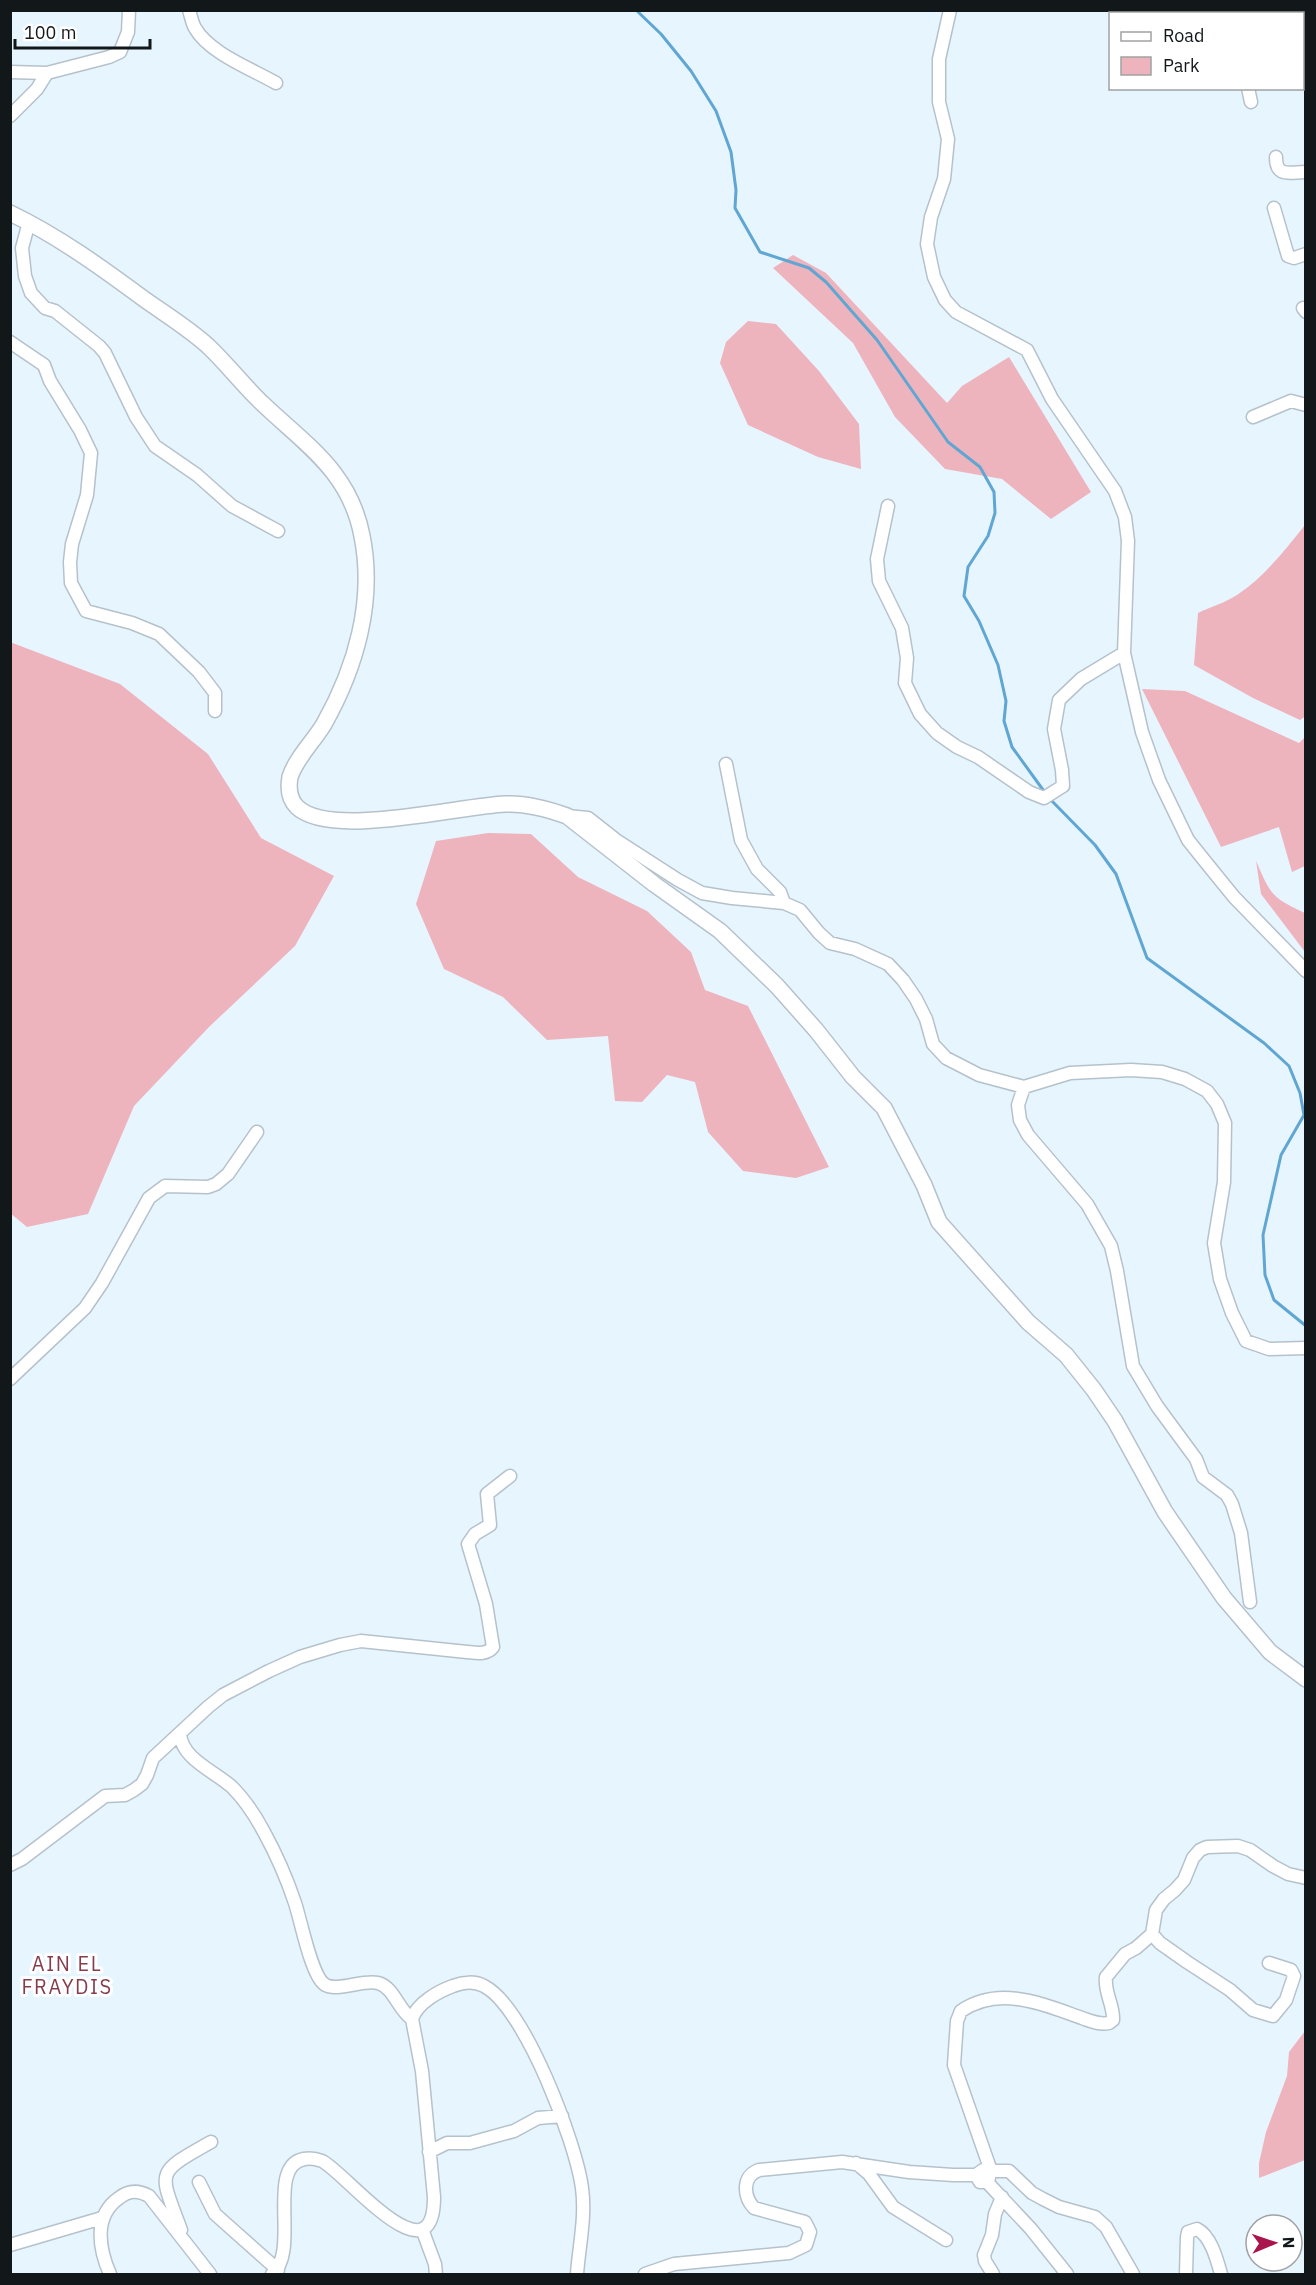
<svg xmlns="http://www.w3.org/2000/svg" width="1316" height="2285" font-family="'IBM Plex Sans',sans-serif">
	<rect width="100%" height="100%" fill="#e7f5ff"/>
	<path fill="#eeb4be" d="M793,255L826,273L947,403L962,386L1009,357L1091,492L1051,519L1002,479L945,469L895,417L853,343L773,268Z
		M748,321L776,324L819,371L859,424L861,469L818,457L748,425L720,363L726,342Z
		M1305,525L1306,716L1300,720L1253,698L1194,665L1198,613C1210,607 1225,603 1237,595C1264,577 1285,550 1305,525Z
		M10,642L120,684L208,754L261,838L334,876L295,946L209,1027L134,1106L88,1214L27,1227L10,1213Z
		M1142,689L1185,691L1299,743L1305,737V866L1292,872L1279,827L1221,847Z
		M488,833L531,834L578,877L647,911L691,952L705,990L748,1006L829,1167L796,1178L743,1171L708,1132L695,1082L667,1075L642,1102L615,1101L608,1036L547,1040L503,997L444,969L416,904L436,841Z
		M1256,861C1271,895 1271,897 1305,913V952L1261,894Z
		M1305,2031V2160L1259,2178V2163L1266,2132L1287,2076L1289,2052Z"/>
	<g fill="none" stroke-linecap="round" stroke-linejoin="round">
		<path stroke="#5fa6d3" stroke-width="3" d="M636,10L661,34L691,71L716,111L731,152L736,190L735,208L760,252L809,268L826,282L877,340L948,442L980,467L994,492L995,513L988,536L968,567L964,596L979,621L998,665L1006,701L1004,721L1012,747L1046,794
			M1050,799L1095,845L1116,874L1147,958L1264,1043L1289,1066L1300,1093L1304,1115L1281,1155L1263,1235L1265,1275L1274,1300L1306,1326"/>
		<defs>
			<path id="minor" d="M189,10C191,16 192,23 195,28C209,53 252,69 276,83
				M950,10L939,59V102L948,139L944,179L931,217L927,244L934,277L945,300L956,312L1027,350L1052,399L1115,491L1125,517L1128,541L1124,653L1142,732L1159,780L1188,840L1204,860L1234,897L1306,971
				M1302,19L1305,18L1306,22
				M10,72L47,73L109,57L120,52L128,32L129,10
				M1248,88L1251,102
				M10,116L37,89L47,73
				M1276,157C1276,178 1289,172 1306,172
				M1274,208L1288,256L1294,258L1306,254
				M29,222L22,248L25,276L31,293L45,308L55,311L99,346L105,353L136,417L155,446L197,475L232,506L278,531
				M1303,308L1306,312
				M10,342L44,365L50,381L80,430L91,453L87,495L72,544L70,562L71,583L86,611L132,623L159,634L199,672L215,693V711
				M1253,417L1291,401L1306,405
				M888,506L877,559L879,581L902,628L907,658L905,683L920,714L937,733L957,747L978,757L1029,792L1044,798L1063,786L1062,770L1054,729L1059,700L1081,679L1124,653
				M726,764L741,840L757,869L780,892L784,903
				M567,816L588,818L616,840L678,880L702,893L732,898L784,903L800,910L819,933L830,943L855,949L888,964L903,980L916,999L926,1019L933,1044L946,1058L979,1075L1024,1087L1070,1073L1131,1070L1162,1072L1185,1079L1207,1091L1217,1104L1225,1123L1224,1182L1214,1243L1220,1279L1232,1313L1246,1341L1269,1349L1306,1348
				M1024,1087L1018,1105L1020,1120L1028,1135L1087,1204L1111,1246L1117,1271L1133,1366L1157,1406L1196,1459L1203,1477L1227,1495L1232,1504L1241,1533L1250,1602
				M10,1379L85,1308L102,1283L149,1198L165,1186L208,1187L216,1184L228,1174L257,1132
				M180,1734C182,1759 214,1771 232,1787C244,1799 256,1817 264,1832C276,1854 287,1879 295,1903C301,1921 311,1974 324,1984C336,1993 363,1979 378,1983C394,1987 398,2010 412,2019
				M10,1865L22,1859L105,1796L125,1795L134,1790L142,1784L147,1775L153,1758L208,1707L223,1695L269,1671L300,1657L340,1645L361,1641L467,1652C477,1653 487,1655 493,1647L486,1604L468,1544L475,1534L490,1525L487,1494L510,1476
				M1152,1934L1160,1943L1187,1962L1230,1990L1253,2010L1273,2016L1286,2000L1294,1976L1291,1970L1269,1963
				M429,2152L447,2143H470L514,2131L538,2118L562,2116
				M856,2163L869,2174L893,2207L946,2240
				M987,2171H1009L1032,2193L1043,2199L1059,2207L1095,2217L1106,2227L1133,2274
				M991,2171L954,2065L957,2021L961,2011C1000,1985 1042,2004 1082,2018C1091,2021 1099,2025 1109,2023L1113,2020C1114,2005 1104,1993 1106,1977L1125,1954L1136,1948L1152,1934L1156,1910L1164,1899L1175,1890L1184,1880L1193,1858L1200,1850L1207,1847L1238,1846L1250,1850L1273,1866L1288,1874L1306,1878
				M986,2181L1031,2229L1067,2274
				M199,2182L215,2214L278,2270
				M422,2229L435,2264L436,2274
				M181,2230C159,2170 154,2174 211,2142
				M10,2245L102,2218
				M110,2274C99,2249 93,2216 119,2198C129,2190 138,2190 149,2196L210,2274
				M272,2274C301,2252 265,2166 304,2159C309,2158 317,2159 322,2161C344,2171 434,2285 434,2197L422,2071L412,2019C417,2003 439,1991 453,1986C463,1982 475,1981 484,1986C525,2007 576,2143 582,2188C586,2217 579,2246 577,2274
				M645,2274L674,2264L789,2253L806,2245L810,2232L805,2222L754,2208C743,2196 742,2176 759,2170L842,2162L909,2172L953,2175H976L983,2170L988,2172L989,2178L984,2182H980L976,2175
				M993,2274L985,2261L984,2255L992,2235L995,2214L1002,2197
				M1186,2274L1187,2237L1188,2232L1197,2229C1211,2236 1217,2260 1221,2274"/>
			<path id="major" d="M10,213C58,236 102,268 144,299C165,314 188,328 208,346C227,364 243,385 263,404C306,445 350,472 362,536C375,601 356,667 324,724C314,741 296,758 290,777C288,788 289,799 297,807C330,839 459,806 505,804C525,803 548,809 567,816L654,884L720,931L777,986L816,1030L853,1077L884,1108L924,1185L939,1222L1028,1322L1066,1355L1094,1390L1115,1421L1165,1512L1224,1598L1270,1652L1306,1679"/>
		</defs>
		<use href="#minor" stroke="#b5c2cb" stroke-width="15"/>
		<use href="#major" stroke="#b5c2cb" stroke-width="18"/>
		<use href="#minor" stroke="#fff" stroke-width="12"/>
		<use href="#major" stroke="#fff" stroke-width="15"/>
	</g>
	<g text-anchor="middle" dominant-baseline="central" stroke-width="6" stroke-linejoin="round" paint-order="stroke">
		<g font-size="20" letter-spacing="1.5" fill="#853d4e" stroke="#fff">
			<text x="67" y="1963">AIN EL<tspan x="67" dy="23">FRAYDIS</tspan></text>
		</g>
	</g>
	<rect width="1316" height="2285" fill="none" stroke="#12171a" stroke-width="24"/>
	<rect x="1109" y="12" width="195" height="78" fill="#ffffff" stroke="#a0a2a3" stroke-width="1.5"/>
	<rect x="1121" y="32" width="30" height="9" fill="#ffffff" stroke="#a0a2a3" stroke-width="1.5"/>
	<text x="1163" y="42" font-size="18" fill="#12171a">Road</text>
	<rect x="1121" y="57" width="30" height="18" fill="#eeb4be" stroke="#a0a2a3" stroke-width="1.5"/>
	<text x="1163" y="72" font-size="18" fill="#12171a">Park</text>
	<g transform="translate(1274 2243) rotate(88)"><circle r="28" fill="#ffffff" stroke="#a0a2a3" stroke-width="1.5"/>
	<path d="M0-4.5L10 22L0 15L-10 22Z" fill="#a8144b"/>
	<text y="-9" font-size="16" font-weight="bold" text-anchor="middle" fill="#12171a">N</text>
	</g>
	<path d="M15 39v9h135v-9" fill="none" stroke="#12171a" stroke-width="3"/>
	<text x="24" y="39" font-size="18" fill="#12171a" stroke="#ffffff" stroke-width="4.5" paint-order="stroke">100 m</text>
</svg>
